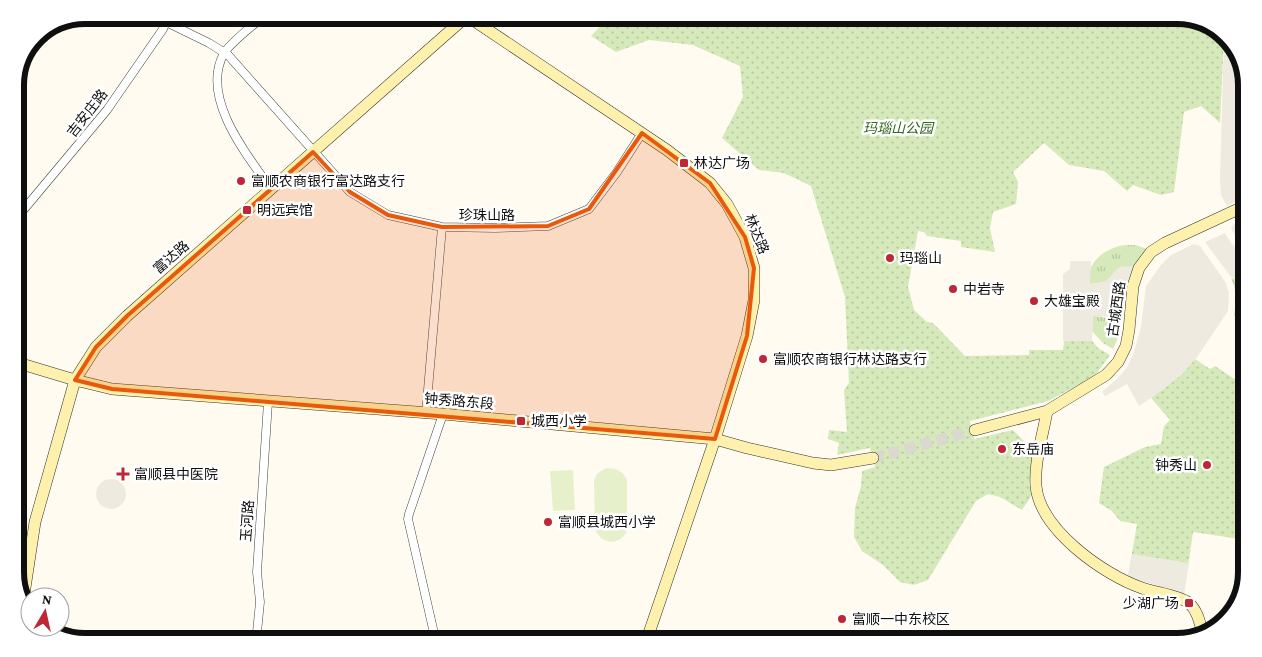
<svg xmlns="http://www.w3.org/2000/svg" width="1262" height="657" font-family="'Crimson Pro','Noto Sans SC',serif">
	<defs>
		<pattern id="grass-tufts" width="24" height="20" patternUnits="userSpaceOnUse" patternTransform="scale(1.25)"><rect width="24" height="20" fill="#d5e9ba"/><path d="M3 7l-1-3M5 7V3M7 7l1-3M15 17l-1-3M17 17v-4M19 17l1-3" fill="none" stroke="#b6c79f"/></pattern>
		<pattern id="park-dots" width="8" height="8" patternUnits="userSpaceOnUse" patternTransform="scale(1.25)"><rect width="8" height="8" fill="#d5e9ba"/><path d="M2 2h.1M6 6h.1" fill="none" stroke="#b6c79f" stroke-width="1.8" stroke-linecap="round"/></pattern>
	</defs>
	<rect width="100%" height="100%" fill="#fffbf1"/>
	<path fill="url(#grass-tufts)" d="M1125,245H1136L1147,249L1134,266L1105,282L1090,284C1090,279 1089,272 1091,267C1098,254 1111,247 1125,245Z
		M1231,278L1247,281V312L1234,316C1236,302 1237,290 1231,278Z
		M1093,316C1106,316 1111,319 1119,329L1117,340L1113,349L1103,343L1092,331Z"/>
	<path fill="url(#park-dots)" d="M611,15H903C922,29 951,34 968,15H1177L1208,22L1224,36L1220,123L1201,106L1184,112L1174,192L1161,195L1133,185L1127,191L1104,171L1069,165L1044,143L1013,172L1018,182L1016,204L993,212L990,228L995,252L961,247V241L927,236L924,232L918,231L908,287L914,310L927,322L933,323L965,356L1029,355V350H1063L1064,341H1092L1098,348L1110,355L1094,377L1048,401L970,421L974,439L1013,430L1033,450L1029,484L1032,495L1022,510L1000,497L988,494L976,501L928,580L914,585L900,582L883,565L862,551L854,537L855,508L861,486L862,471L875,467L870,448L837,455L839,443L828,439L829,430L847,432L844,390L849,383L845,297L811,186L784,173L759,170L722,138L743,97L740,66L693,45L649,40L616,52L591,36Z
		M1195,359L1210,369L1215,366L1236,380H1247V544L1246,540L1193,532L1184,594L1128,576L1137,524L1120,521L1112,511L1099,503L1104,467L1145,447L1161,444L1164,426L1170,420L1151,398L1182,374Z"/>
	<path fill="#e6f1cc" d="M606,468C616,468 623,471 627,480V531C620,546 601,545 595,529L594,480L597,474Z
		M573,470L575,510L553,511L550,471Z"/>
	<path fill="#efeadf" d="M1224,36L1235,46L1247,80V196L1227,206L1221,195L1220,180Z
		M1247,219V247L1239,241L1231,229L1233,225Z
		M1225,233L1231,243L1237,250L1247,256V281L1231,277L1205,242Z
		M1194,244L1200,246L1226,283L1229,293L1228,311L1197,357L1182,374L1164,389L1139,406L1127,384L1105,396L1102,392L1118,378L1127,367L1133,355L1141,327L1146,286L1161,265L1171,255Z
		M1070,261H1091L1090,284L1105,282L1119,267L1134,266L1122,294L1119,329L1110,319L1103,316H1093L1092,341H1063V274L1070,269Z
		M96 494a15 15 0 1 1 30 0a15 15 0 1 1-30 0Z
		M1132,554L1189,563L1184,594L1128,576Z"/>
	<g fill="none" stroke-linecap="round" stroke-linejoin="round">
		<path stroke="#dbd8cf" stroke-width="11" stroke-dasharray="11 5.5" stroke-linecap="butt" d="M873,458L975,430"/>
		<defs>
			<path id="street" d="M265,15C255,24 228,44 223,55C201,99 247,155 271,189
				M166,22L209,43L228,55L350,192L388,215L442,227L495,228L548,226L589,209L617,172L642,133
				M15,220L107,110L163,29L169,15
				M426,413L442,227
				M256,642L260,602L257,572L268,402
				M436,642L408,519L409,514L443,414"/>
			<path id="secondary" d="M467,16L667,150L710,183L727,204L745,237L754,268V300L747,336L715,439L646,642
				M15,362L75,380L112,389L443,414L715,439L747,448L813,463L831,465L873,458
				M1047,411C1043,435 1034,462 1036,486C1040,530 1104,575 1142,588C1156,593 1178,595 1189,603C1198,611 1200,624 1203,634
				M975,430L1047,411L1106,375L1118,362L1126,346L1129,330L1133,286L1139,268L1151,252L1165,243L1247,205
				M23,601L35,522L75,380L96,347L127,316L468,15"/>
			<path id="primary" d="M465,15L467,16"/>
		</defs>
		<use href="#street" stroke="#424242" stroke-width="9"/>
		<use href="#secondary" stroke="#313131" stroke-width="12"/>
		<use href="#primary" stroke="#202020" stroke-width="14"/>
		<use href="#street" stroke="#fff" stroke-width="8"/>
		<use href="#secondary" stroke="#fef1ad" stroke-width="11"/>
		<use href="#primary" stroke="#f7cd69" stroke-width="12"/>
	</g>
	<path fill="#e8590c" fill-opacity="0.2" stroke="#e8590c" stroke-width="4" stroke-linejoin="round" d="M642,133L710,183L745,237L754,268L747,336L715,439L112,389L75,380L96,347L127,316L313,152L350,192L388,215L442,227L548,226L589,209Z"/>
	<g fill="#be2736" stroke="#fff" stroke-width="2">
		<rect x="679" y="158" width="10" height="10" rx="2.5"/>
		<circle cx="241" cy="181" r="5"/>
		<rect x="242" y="205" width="10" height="10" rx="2.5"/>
		<circle cx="890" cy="258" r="5"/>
		<circle cx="953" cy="289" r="5"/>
		<circle cx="1034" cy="301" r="5"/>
		<circle cx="763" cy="359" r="5"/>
		<rect x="516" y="416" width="10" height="10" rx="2.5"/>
		<circle cx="1002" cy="449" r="5"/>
		<circle cx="1207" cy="465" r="5"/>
		<path d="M120.5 466.5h5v5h5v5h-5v5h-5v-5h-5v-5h5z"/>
		<circle cx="548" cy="522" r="5"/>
		<rect x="1184" y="598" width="10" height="10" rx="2.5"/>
		<circle cx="842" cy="619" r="5"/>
	</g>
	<g text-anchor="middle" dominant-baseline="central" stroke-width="5" stroke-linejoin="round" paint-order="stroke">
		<g font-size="14" fill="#0f0f0f" stroke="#fff">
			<text transform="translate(87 113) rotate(-52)">吉安庄路</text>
			<text x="487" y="215">珍珠山路</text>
			<text transform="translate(757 234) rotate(68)">林达路</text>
			<text transform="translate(171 257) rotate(-41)">富达路</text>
			<text transform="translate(1116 309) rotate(-82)">古城西路</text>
			<text transform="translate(459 401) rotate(5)">钟秀路东段</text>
			<text transform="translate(247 521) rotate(-86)">玉河路</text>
		</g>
		<g font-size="14" font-style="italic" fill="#32671f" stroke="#fff">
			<text x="898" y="128">玛瑙山公园</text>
		</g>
		<g font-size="14" fill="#0f0f0f" stroke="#fff" text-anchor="start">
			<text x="694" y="163">林达广场</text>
			<text x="251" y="181">富顺农商银行富达路支行</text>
			<text x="257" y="210">明远宾馆</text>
			<text x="900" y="258">玛瑙山</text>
			<text x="963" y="289">中岩寺</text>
			<text x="1044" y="301">大雄宝殿</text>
			<text x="773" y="359">富顺农商银行林达路支行</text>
			<text x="531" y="421">城西小学</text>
			<text x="1012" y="449">东岳庙</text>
			<text x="1197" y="465" text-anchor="end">钟秀山</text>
			<text x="134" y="474">富顺县中医院</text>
			<text x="558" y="522">富顺县城西小学</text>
			<text x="1179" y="603" text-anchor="end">少湖广场</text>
			<text x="852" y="619">富顺一中东校区</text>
		</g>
	</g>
	<path d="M0 0H1262V657H0ZM85 24H1177A61 61 0 0 1 1238 85V572A61 61 0 0 1 1177 633H85A61 61 0 0 1 24 572V85A61 61 0 0 1 85 24Z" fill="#fff" fill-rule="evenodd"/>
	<path fill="none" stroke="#0f0f0f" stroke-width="6" d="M85 24H1177A61 61 0 0 1 1238 85V572A61 61 0 0 1 1177 633H85A61 61 0 0 1 24 572V85A61 61 0 0 1 85 24Z"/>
	<g transform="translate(45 612) rotate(9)"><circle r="24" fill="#ffffff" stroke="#9f9f9f"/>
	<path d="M0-4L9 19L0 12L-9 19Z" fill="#be2736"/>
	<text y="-8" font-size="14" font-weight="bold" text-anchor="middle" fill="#0f0f0f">N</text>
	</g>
</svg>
